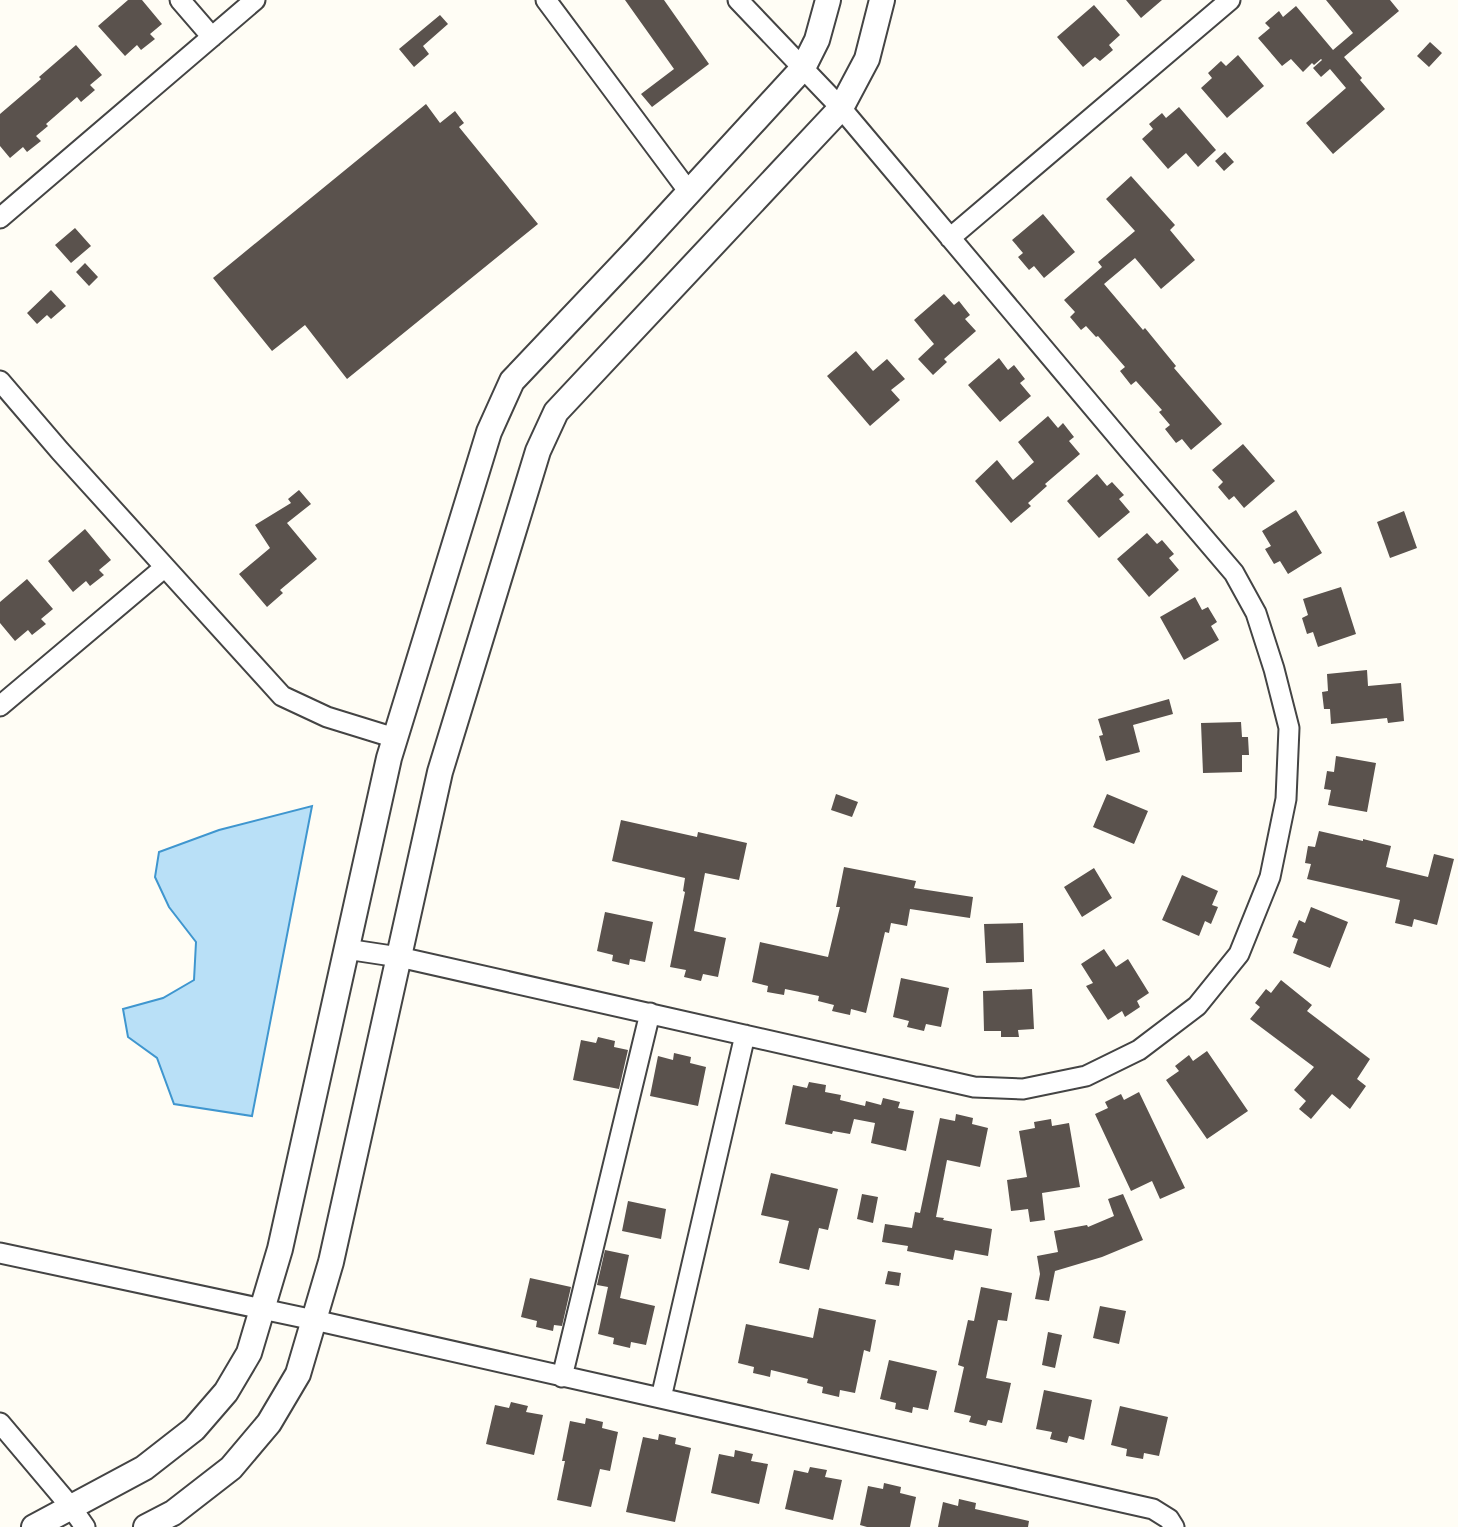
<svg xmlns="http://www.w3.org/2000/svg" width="1458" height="1527" font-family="'IBM Plex Serif',serif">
	<rect width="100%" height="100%" fill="#fffdf5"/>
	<path fill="#b9e0f7" stroke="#3f96cf" stroke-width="2" d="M312,806L252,1116L174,1104L157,1058L128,1037L123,1009L163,998L194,980L196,942L169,907L155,877L159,852L219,830Z"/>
	<path fill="#5a524d" d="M128,0H142L162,24L150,34L155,39L141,50L137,45L125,56L98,26Z
		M625,0H664L709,64L652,107L641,94L674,69Z
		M1126,0H1162L1141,18Z
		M1326,0H1390L1399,11L1344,57L1362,78L1360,80L1385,109L1333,154L1306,123L1346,88L1330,69L1321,77L1313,68L1322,60L1321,59L1314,65L1312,63L1303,72L1291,59L1282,66L1258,38L1270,28L1265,23L1279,11L1283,17L1296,6L1333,50L1353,33Z
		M1094,5L1120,35L1109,45L1113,50L1100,61L1095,57L1083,67L1057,37Z
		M440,15L448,24L423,46L429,54L414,67L399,49Z
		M1430,42L1442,53L1429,67L1417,56Z
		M76,45L102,75L90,85L95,90L81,102L77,97L46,124L48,126L36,136L41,141L27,152L23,147L10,158L0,146V114L41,79L39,77Z
		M1238,55L1264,86L1227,118L1201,88L1212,78L1208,73L1221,61L1226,66Z
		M426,104L440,123L455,111L464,123L459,127L538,224L347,379L305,325L272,351L213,278Z
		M1179,107L1216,150L1198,167L1186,153L1168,169L1142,139L1153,129L1149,124L1162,113L1166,118Z
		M1225,152L1234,162L1224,171L1215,161Z
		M1131,176L1175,225L1170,230L1195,260L1161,289L1135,258L1104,284L1143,330L1145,328L1176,366L1174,368L1222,424L1191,450L1182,439L1176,443L1165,429L1170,425L1159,412L1162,410L1136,381L1131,385L1120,371L1125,367L1098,336L1096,337L1086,326L1081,330L1070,317L1075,312L1064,300L1102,267L1098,262L1135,231L1106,199Z
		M1043,214L1075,252L1044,278L1034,266L1029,270L1018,257L1023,253L1012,240Z
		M75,228L91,246L71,263L55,245Z
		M85,263L98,277L89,286L76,272Z
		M51,290L66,306L51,319L47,315L37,324L27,313Z
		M944,294L954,305L959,301L970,315L965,319L976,331L944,359L947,362L933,375L918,359L934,344L914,320Z
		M856,351L873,371L887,359L905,379L891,390L900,400L870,426L827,376Z
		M999,358L1008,370L1014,365L1025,379L1020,383L1031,396L1000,422L968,385Z
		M1048,416L1058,428L1063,423L1074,437L1069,441L1080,454L1045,484L1047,486L1028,503L1031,506L1011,523L975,481L997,460L1013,480L1034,462L1018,442Z
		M1243,444L1275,481L1244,508L1234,496L1229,500L1218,487L1223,482L1212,470Z
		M1097,474L1107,486L1112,482L1124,495L1119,499L1130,512L1099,538L1067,501Z
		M299,490L311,504L287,523L317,559L280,590L283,593L267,607L239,574L270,548L255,525L291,503L288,499Z
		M1296,510L1322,553L1288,574L1280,561L1274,564L1265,549L1271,546L1262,531Z
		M1404,511L1417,548L1390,558L1377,522Z
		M85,529L111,560L99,570L104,575L90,586L86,581L73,592L48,561Z
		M1147,533L1157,544L1162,540L1174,554L1169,558L1179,570L1149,597L1117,559Z
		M27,579L53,609L41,619L46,624L32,635L28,630L15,641L0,623V602Z
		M1341,587L1356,634L1318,647L1313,632L1307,634L1302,618L1308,615L1303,599Z
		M1195,597L1202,610L1208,607L1217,622L1211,626L1219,640L1184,660L1160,617Z
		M1367,670L1368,686L1401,683L1404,721L1388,723L1387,718L1331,724L1330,709H1324L1322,692L1328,691L1327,674Z
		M1169,699L1173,714L1133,725L1140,752L1106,761L1099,736L1103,735L1098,719Z
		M1241,722L1242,737H1248L1249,755H1242V772L1203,773L1201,723Z
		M1336,756L1376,763L1367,812L1328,805L1331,790L1324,789L1327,771L1334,772Z
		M836,794L858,802L852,817L831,810Z
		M1107,794L1148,811L1134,844L1093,827Z
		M621,820L697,837L698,832L747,843L739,880L705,873L694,931L726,938L718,977L703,974L701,981L684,977L686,970L670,967L685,892L683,891L685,878L612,861Z
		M1319,831L1363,841V839L1391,846L1386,867L1428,877L1434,854L1454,859L1437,925L1414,919L1412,927L1395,923L1400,900L1307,879L1311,864L1305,863L1308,846L1315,847Z
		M844,867L916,881L914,888L973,897L970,918L910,909L907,926L891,923L889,933L885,932L866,1013L851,1009L850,1015L832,1011L834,1005L818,1001L819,996L785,989L784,995L767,992L768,986L752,982L760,942L828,957L840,907H836Z
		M1094,868L1112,898L1082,917L1064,887Z
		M1182,875L1218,891L1212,905L1218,907L1211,924L1205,921L1199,936L1162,920Z
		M1311,907L1348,922L1330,968L1293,953L1298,939L1292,937L1299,920L1305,923Z
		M605,912L653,922L645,962L630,959L629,965L612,961L613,955L597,951Z
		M1023,923L1024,962L986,963L984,924Z
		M1104,949L1116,967L1128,959L1149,993L1137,1001L1140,1007L1125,1017L1122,1011L1108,1020L1086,986L1093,983L1081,964Z
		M901,978L949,988L941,1027L926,1024L924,1031L907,1027L909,1021L893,1017Z
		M1281,980L1312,1005L1307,1011L1370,1059L1357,1079L1366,1086L1350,1109L1332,1094L1311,1119L1299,1109L1306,1101L1294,1090L1314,1067L1250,1019L1260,1007L1255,1003L1266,989L1271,993Z
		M1032,989L1034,1029L1018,1030L1019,1037H1001V1031H984L983,991Z
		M598,1037L615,1041L614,1047L628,1050L619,1089L573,1080L581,1040L596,1043Z
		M1207,1051L1248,1111L1207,1139L1166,1080L1179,1071L1175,1066L1189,1055L1193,1061Z
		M674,1053L691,1057L690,1063L706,1067L698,1106L650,1096L658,1056L673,1060Z
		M809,1082L826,1085L825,1092L841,1095L840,1100L865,1106L866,1101L881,1105L883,1098L900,1102L898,1108L914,1111L906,1151L871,1143L875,1123L854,1119L850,1134L833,1131L832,1134L785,1124L793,1085L807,1088Z
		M1139,1092L1185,1188L1160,1199L1152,1181L1131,1191L1095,1114L1108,1108L1105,1102L1121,1094L1124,1100Z
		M956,1114L973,1118L972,1124L988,1128L980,1167L947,1160L936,1217L944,1218L943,1220L992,1229L988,1256L955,1250L953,1260L907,1251L908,1246L882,1242L885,1224L912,1228L915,1212L920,1213L940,1118L955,1121Z
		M1051,1119L1052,1126L1069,1123L1080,1187L1042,1193L1045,1220L1030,1222L1028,1209L1011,1211L1007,1180L1027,1177L1019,1131L1035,1128L1034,1122Z
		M771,1173L838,1189L828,1230L819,1228L809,1270L779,1263L789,1221L761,1215Z
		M862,1194L878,1197L873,1223L857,1219Z
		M1123,1194L1143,1240L1102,1257L1055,1271L1049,1301L1035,1299L1040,1274L1037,1256L1058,1252L1054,1231L1087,1225L1088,1227L1114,1216L1108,1199Z
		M628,1201L666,1209L661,1239L622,1231Z
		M605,1250L629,1255L620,1298L655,1306L646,1345L631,1342L630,1348L613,1344L614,1338L598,1334L608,1287L597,1285Z
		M888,1271L901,1273L899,1286L885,1284Z
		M530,1278L571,1287L562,1326L554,1325L553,1331L536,1327L537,1321L521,1317Z
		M981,1287L1012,1293L1007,1321L998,1320L986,1378L1011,1383L1002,1423L988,1420L986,1426L969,1422L971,1416L954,1412L964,1367L958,1365L968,1320L974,1321Z
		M1100,1306L1126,1311L1119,1344L1093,1338Z
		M819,1308L876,1320L870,1352L864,1350L855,1393L840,1390L839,1397L822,1393L823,1387L807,1383L808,1379L771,1370L770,1377L753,1373L754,1367L738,1363L746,1324L813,1338Z
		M1048,1332L1062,1335L1055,1368L1042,1365Z
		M889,1360L937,1371L928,1410L913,1407L912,1413L895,1409L896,1403L880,1399Z
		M1044,1390L1092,1400L1084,1440L1069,1436L1067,1443L1050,1439L1052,1432L1036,1429Z
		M511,1402L528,1406L526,1412L543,1415L534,1455L486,1444L495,1405L509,1408Z
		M1120,1406L1168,1417L1159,1456L1144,1453L1143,1459L1126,1456L1127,1449L1111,1445Z
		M586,1418L603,1422L602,1428L618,1432L610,1471L600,1469L591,1507L557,1500L565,1461H562L570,1421L585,1424Z
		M659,1434L676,1438L675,1444L691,1448L675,1522L626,1512L643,1437L658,1440Z
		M735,1450L753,1454L751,1461L768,1464L759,1504L711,1493L719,1454L734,1457Z
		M810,1467L827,1470L825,1477L842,1480L833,1520L785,1509L794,1470L808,1473Z
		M884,1483L901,1487L900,1493L916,1497L910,1527H867L860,1525L868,1486L883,1489Z
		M959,1499L976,1503L975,1509L1029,1521L1028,1527H938L943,1502L958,1506Z"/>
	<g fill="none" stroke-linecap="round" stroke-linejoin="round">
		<defs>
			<path id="minor" d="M180,0L212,37
				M546,0L689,192
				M0,218L255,0
				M950,238L1230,0
				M0,381L60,451L165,567
				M0,706L165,567L282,696L327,717L395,738
				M346,949L399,957L974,1087L1023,1089L1086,1076L1139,1050L1197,1006L1239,954L1270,877L1286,799L1289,728L1274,669L1256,613L1234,573L1129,450L841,108L738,0
				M0,1253L314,1320L1153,1509L1169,1519L1174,1527
				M562,1377L650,1013
				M661,1398L745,1035
				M0,1423L71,1507L85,1527"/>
			<path id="tertiary" d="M34,1527L144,1468L194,1429L226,1392L249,1353L280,1249L389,758L489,432L512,381L637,249L803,68L817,40L828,0
				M146,1527L173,1513L231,1468L269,1423L298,1374L331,1262L440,772L538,451L556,412L841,108L867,59L882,0"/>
		</defs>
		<use href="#minor" stroke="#444" stroke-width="23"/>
		<use href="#tertiary" stroke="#444" stroke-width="28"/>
		<use href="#minor" stroke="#fff" stroke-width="19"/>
		<use href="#tertiary" stroke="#fff" stroke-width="24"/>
	</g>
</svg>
